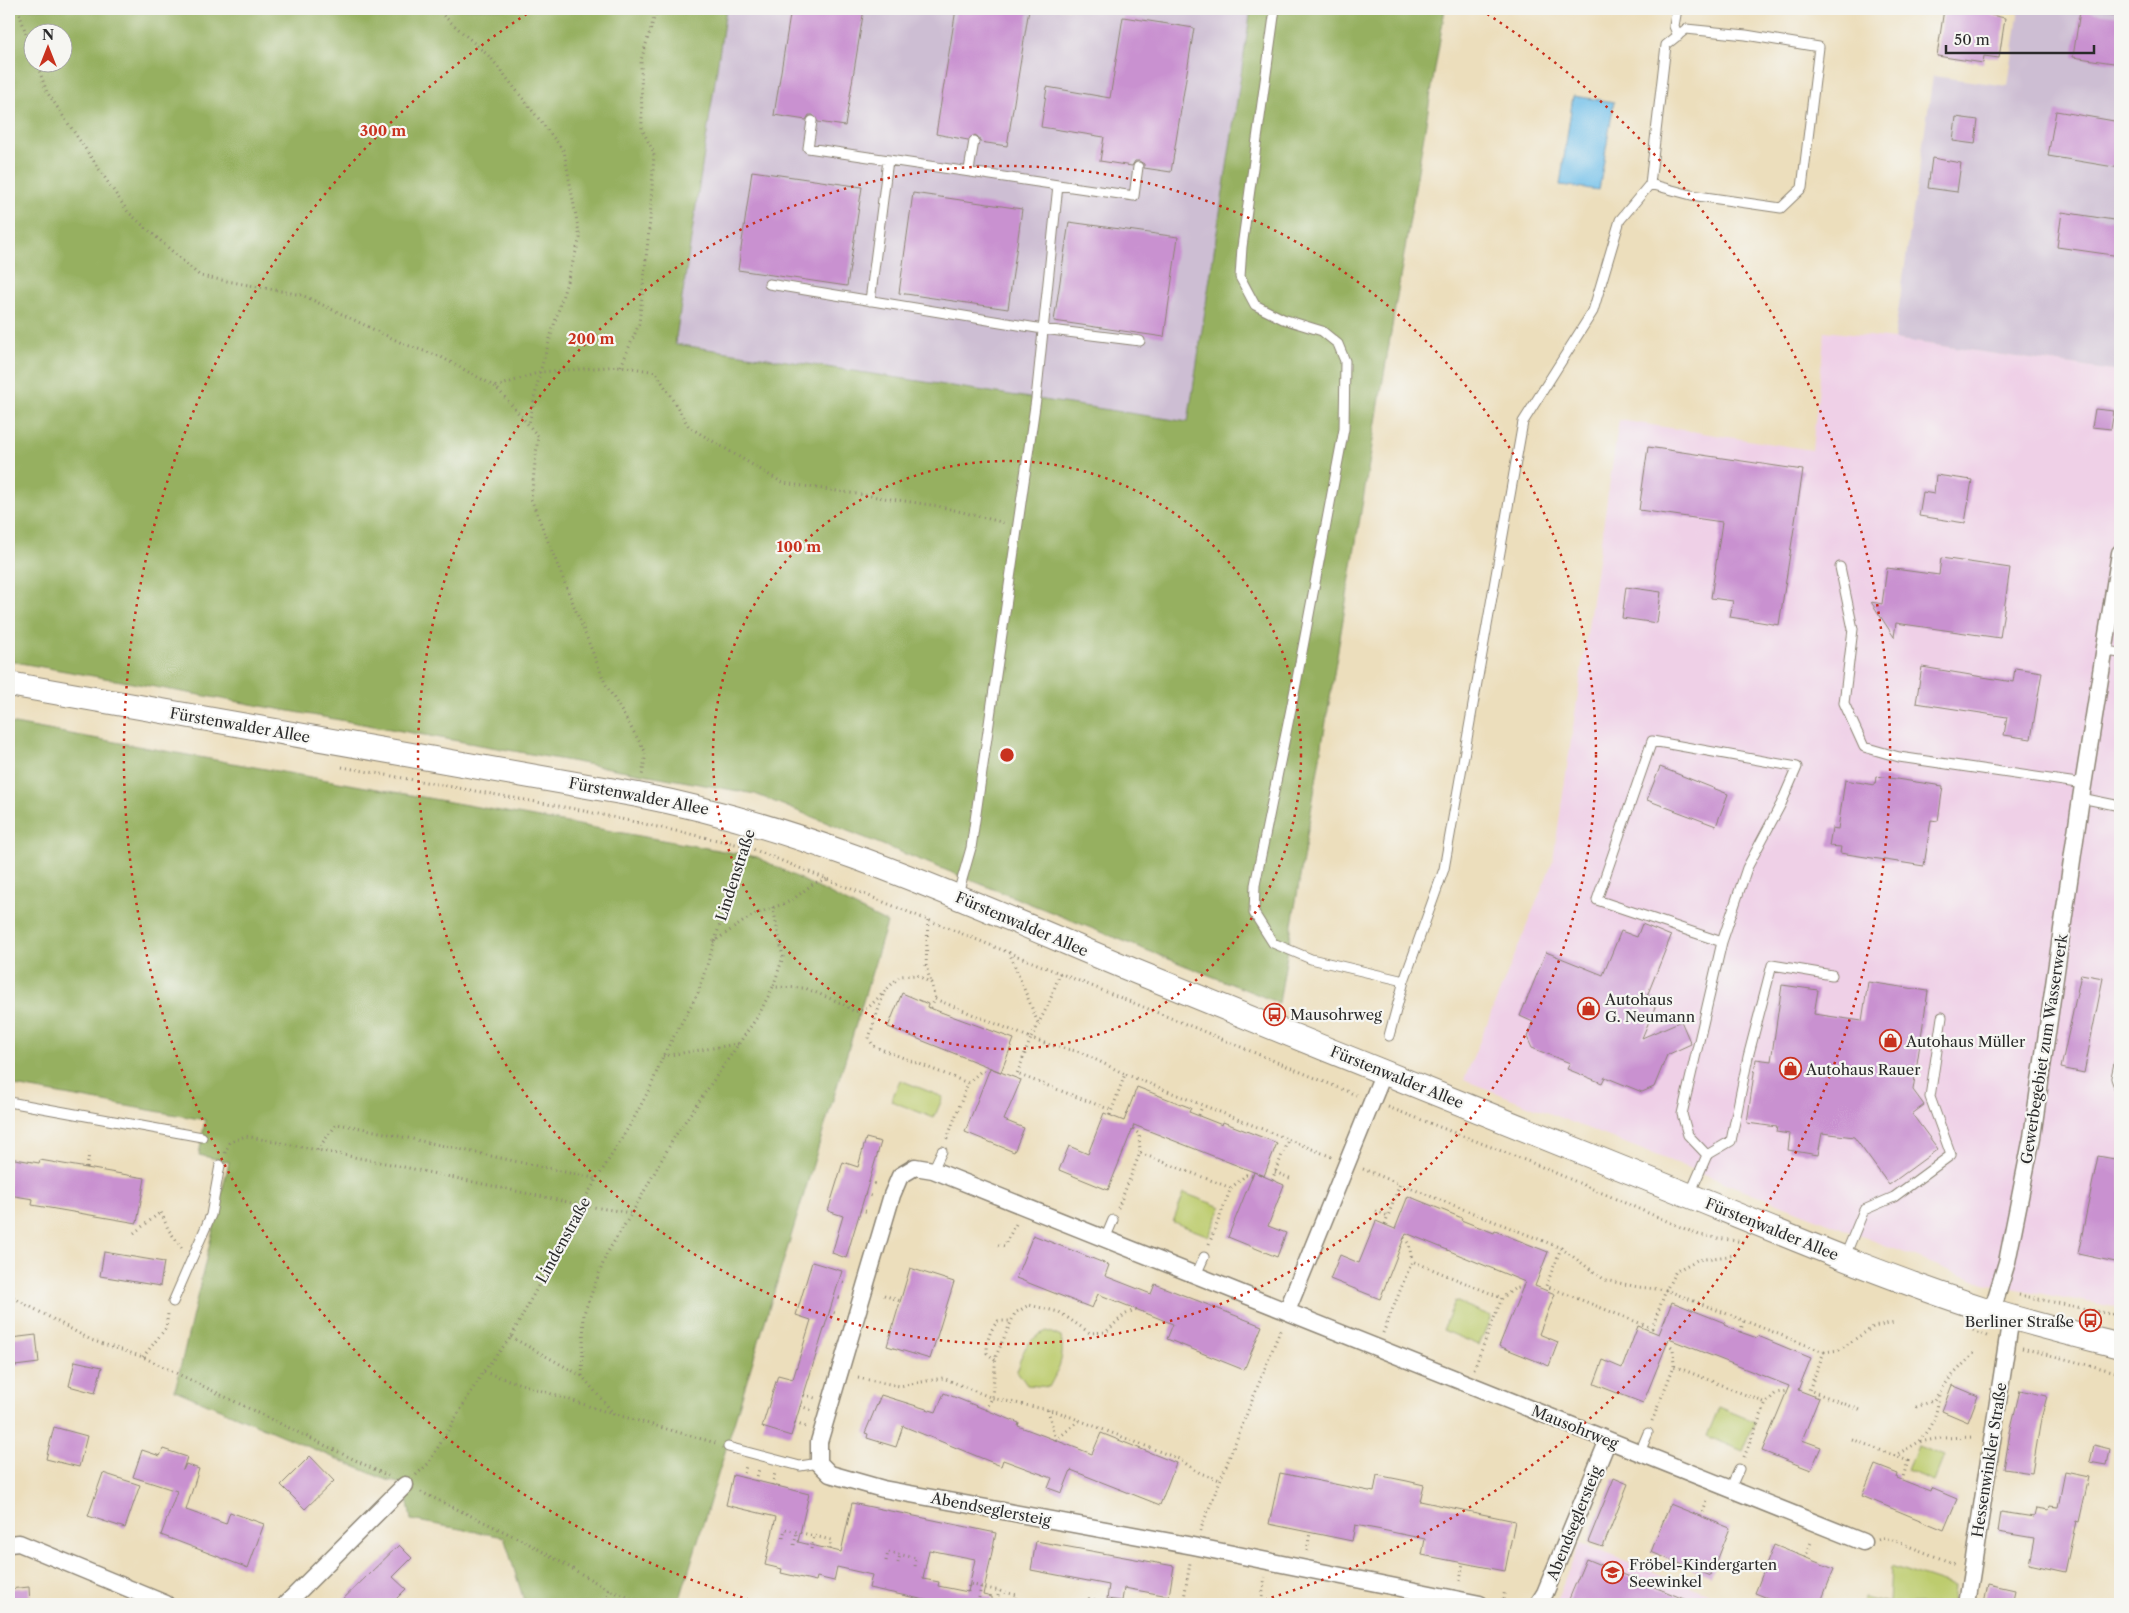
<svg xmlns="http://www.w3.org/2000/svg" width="2129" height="1613" font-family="'Libre Caslon Text',serif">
	<rect width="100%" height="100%" fill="#f6f6f2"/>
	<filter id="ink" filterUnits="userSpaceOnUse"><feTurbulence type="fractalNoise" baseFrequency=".02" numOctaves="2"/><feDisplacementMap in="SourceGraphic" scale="10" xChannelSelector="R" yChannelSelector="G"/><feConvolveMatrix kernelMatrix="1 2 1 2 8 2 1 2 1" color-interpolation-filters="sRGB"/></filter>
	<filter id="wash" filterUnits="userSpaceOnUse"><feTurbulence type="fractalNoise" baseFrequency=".0096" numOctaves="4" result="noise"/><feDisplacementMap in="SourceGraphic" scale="20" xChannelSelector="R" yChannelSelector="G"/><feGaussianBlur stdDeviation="1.12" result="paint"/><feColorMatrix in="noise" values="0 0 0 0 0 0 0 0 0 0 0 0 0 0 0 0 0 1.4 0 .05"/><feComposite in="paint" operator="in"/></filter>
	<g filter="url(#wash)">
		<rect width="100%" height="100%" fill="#ecdebc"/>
		<path fill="#efd0e7" d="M1825,331L1894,339L2120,372V1308L1979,1282L1464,1080L1553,861L1619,420L1812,450Z
			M1580,1543L1736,1604H1555Z"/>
		<path fill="#cdbed3" d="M726,9H1251L1188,422L675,344Z
			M2019,9H2120V372L1894,339L1933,76L2008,86Z"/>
		<path fill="#bdcc6e" stroke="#747c4c" d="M900,1080L943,1097L934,1118L891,1101Z
			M1184,1193L1221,1207L1209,1236L1173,1222Z
			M1455,1301L1491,1316L1479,1345L1443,1330Z
			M1047,1331L1061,1337C1065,1357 1059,1369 1049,1387L1027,1385L1017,1371C1022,1351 1027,1339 1047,1331Z
			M1719,1407L1755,1422L1743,1451L1707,1436Z
			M1917,1446L1944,1456L1934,1481L1907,1470Z
			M1891,1566L1954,1587L1952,1604H1863L1864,1597L1889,1603Z"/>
		<path fill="#96b061" stroke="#606e46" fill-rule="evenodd" d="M9,9H726L675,344L1188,422L1251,9H1445L1279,1003L755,794L9,661ZM32,32H62V62H32Z
			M9,723L757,857L887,923L680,1599L691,1604H525L504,1537L411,1520L405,1485L384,1479L175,1390L229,1162L199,1155L205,1120L9,1085Z"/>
		<path fill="#6fbfea" stroke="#4d758a" d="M1573,96L1614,102L1599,190L1560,185Z"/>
		<g id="blocks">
			<path fill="#c991d0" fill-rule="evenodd" d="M791,9H864L845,126L818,122L813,115H809L806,120L774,115Z
				M956,9H1029L1007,146L980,142L978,137L975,135L968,140L936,134Z
				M1944,9H1992L1991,15L2005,18L1999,58L1984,56L1983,63L1937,56Z
				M2080,11L2120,16V64L2073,57Z
				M1123,17L1194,28L1171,172L1144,168V164L1139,161H1135L1132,166L1100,161L1104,137L1041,127L1047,87L1110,98Z
				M2056,111L2120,122V168L2048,156Z
				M1956,117L1978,120L1975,144L1953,141Z
				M1932,158L1961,163L1957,192L1928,188Z
				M752,171L862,187L847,286L738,270Z
				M913,193L1022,209L1008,309L899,293Z
				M2062,212L2120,221V256L2057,247Z
				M1069,222L1178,237L1164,337L1054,321Z
				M2095,409L2114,411L2111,429L2092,427Z
				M1648,447L1803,470L1779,625L1730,617L1733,601L1711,598L1722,522L1639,510Z
				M1936,475L1972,480L1965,523L1919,516L1923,492L1934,494Z
				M1941,558L2010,568L2000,638L1896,623L1894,637L1871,602L1882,604L1887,568L1939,575Z
				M1626,587L1661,592L1657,623L1622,618Z
				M1922,667L2013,682L2015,668L2042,672L2031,739L2004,735L2007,717L1916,703Z
				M1660,767L1728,794L1716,826L1647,800Z
				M1876,776L1943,786L1938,821L1931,820L1924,866L1840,853L1841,847L1829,846L1832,828L1838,829L1845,780L1875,785Z
				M1642,924L1671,936L1647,996L1658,1000L1642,1038L1681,1021L1691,1044L1667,1055L1654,1087L1642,1092L1605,1077L1602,1083L1567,1069L1570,1063L1532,1048L1527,1037L1533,1022L1520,1016L1546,952L1603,975L1621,931L1637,937Z
				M2081,974L2103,978L2084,1073L2061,1068Z
				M1868,982L1928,991L1913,1090L1924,1105L1912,1114L1938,1149L1889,1185L1854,1137L1822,1133L1818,1155L1788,1150L1790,1134L1776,1132L1777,1127L1747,1123L1756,1059L1771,1061L1782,985L1818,990L1814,1014L1862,1021Z
				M902,993L928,1004L927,1007L1014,1039L1001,1072L888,1027Z
				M990,1068L1021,1080L1004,1120L1024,1128L1014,1152L965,1132Z
				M1137,1087L1191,1108L1189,1112L1222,1125L1223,1122L1277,1143L1264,1176L1134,1125L1108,1190L1059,1170L1069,1146L1088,1154L1104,1113L1124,1121Z
				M866,1138L881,1142L846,1258L832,1253L843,1216L828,1211L843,1162L858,1167Z
				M2098,1156L2120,1160V1263L2078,1254Z
				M9,1158L39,1163L40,1160L145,1178L137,1223L32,1205L33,1199L9,1195Z
				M1254,1172L1284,1185L1268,1226L1286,1233L1277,1257L1228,1237Z
				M1408,1196L1462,1218L1461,1220L1494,1233L1495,1231L1548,1252L1535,1286L1555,1294L1539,1334L1558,1342L1549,1366L1499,1346L1525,1282L1406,1233L1380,1299L1330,1279L1340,1255L1359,1263L1376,1221L1395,1229Z
				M1033,1235L1109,1265L1105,1276L1151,1294L1155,1284L1262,1326L1244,1370L1167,1339L1173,1324L1098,1294L1092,1308L1016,1278Z
				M104,1252L164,1262L160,1286L100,1276Z
				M812,1262L842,1271L791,1436L762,1427L778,1375L793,1379L811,1320L796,1315Z
				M910,1268L954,1282L930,1359L887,1346Z
				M1672,1302L1725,1323L1724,1325L1740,1332L1757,1338L1758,1336L1811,1358L1798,1390L1819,1398L1802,1440L1821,1447L1811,1470L1762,1451L1789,1386L1669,1339L1643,1403L1594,1384L1603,1360L1622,1368L1638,1326L1659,1334Z
				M36,1335L39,1363L15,1366L11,1338Z
				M75,1361L102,1367L95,1393L69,1386Z
				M1952,1385L1978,1396L1968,1422L1942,1411Z
				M2020,1390L2047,1396L2041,1419L2032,1473L2004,1469L2010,1432Z
				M944,1393L1019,1423L1018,1426L1092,1454L1101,1433L1176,1463L1160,1505L1071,1470L1062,1493L1048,1488L1052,1478L1003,1460L1001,1466L903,1426L896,1447L867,1438L868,1434L865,1433L881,1395L936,1412Z
				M54,1427L87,1436L79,1467L46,1459Z
				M2094,1445L2110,1449L2107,1465L2090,1462Z
				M163,1449L187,1457L183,1470L186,1464L199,1469L186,1510L226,1524L230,1512L264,1524L248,1568L161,1535L177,1491L133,1477L142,1450L160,1456Z
				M310,1456L334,1481L305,1509L281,1485Z
				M1875,1465L1898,1474L1897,1478L1930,1491L1931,1488L1957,1499L1944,1530L1862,1496Z
				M2065,1472L2089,1477L2079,1522L2076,1521L2065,1572L2029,1564L2034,1538L1998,1532L2001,1512L2034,1517L2036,1508L2049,1510L2050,1506L2058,1507Z
				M103,1473L140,1485L125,1528L88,1516Z
				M1280,1473L1374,1492L1377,1475L1407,1481L1424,1485L1420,1501L1515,1521L1505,1571L1422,1555L1425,1539L1382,1530L1355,1525L1352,1541L1269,1524Z
				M733,1475L809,1494L798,1542L841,1552L852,1503L996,1533L983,1595L992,1597V1604H944L869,1588L872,1575L837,1567L834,1581L817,1577L816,1581L781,1573L782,1569L765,1565L776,1517L726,1505ZM929,1550L975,1559L968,1592L938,1586L939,1582L923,1579Z
				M1614,1478L1628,1484L1603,1547L1588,1542Z
				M1670,1504L1730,1528L1711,1576L1651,1552Z
				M1036,1541L1174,1566L1169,1596L1124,1588L1122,1601L1107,1599L1109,1585L1031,1570Z
				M399,1545L412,1558L393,1577L406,1589L391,1604H338Z
				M1774,1545L1834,1569L1820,1604H1783L1755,1593Z
				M1586,1559L1696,1604H1567Z
				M1988,1584L2015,1590L2012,1604H1984Z
				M29,1587L30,1604H9V1589Z"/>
		</g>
	</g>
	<g filter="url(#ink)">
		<use href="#blocks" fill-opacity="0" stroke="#8c8474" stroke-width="1"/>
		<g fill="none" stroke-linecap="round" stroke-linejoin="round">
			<defs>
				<path id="service" d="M1275,9L1242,247L1240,277L1255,305L1283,319L1322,331L1338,344L1345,361L1344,429L1296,684L1255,885L1254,913L1273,943L1311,959L1404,981
					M1677,9L1674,26L1678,36
					M812,121L808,148L1058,185
					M969,170L974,141
					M769,284L1043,329L1140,341
					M870,301L888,160
					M1840,567L1853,629L1844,703L1864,747L1899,757L2084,784
					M2106,651L2120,653
					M2081,798L2120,806
					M957,897L971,848L1036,399L1058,185L1134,196L1138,167
					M1389,1036L1404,981L1444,869L1523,422L1593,311L1620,220L1650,184L1691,195L1781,208L1802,188L1819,47L1746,35L1686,29L1666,45L1650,184
					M2120,1059L2116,1078L2120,1090
					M9,1102L202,1137
					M1707,1155L1731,1141L1748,1057L1772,965L1832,975
					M933,1170L942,1151
					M1690,1194L1707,1155L1688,1135L1682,1114L1722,942L1597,900L1652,741L1797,767L1781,804L1747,868L1722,942
					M1105,1239L1113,1220
					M1845,1256L1864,1210L1894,1197L1951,1155L1930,1097L1942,1017
					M1196,1275L1204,1257
					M173,1302L211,1215L220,1165
					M728,1447L800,1466L819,1463
					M1640,1452L1648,1433
					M1730,1489L1739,1469"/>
				<path id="minor" d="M1287,1311L1384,1072
					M1992,1311L2007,1262L2032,1137L2081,798L2120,553
					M9,1544L19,1543L166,1604
					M286,1604L405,1485
					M1480,1604L1193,1546L883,1489L830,1474L819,1463V1442L892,1195L900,1176L915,1167L933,1170L1863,1542
					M1538,1604L1545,1593L1608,1440
					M1967,1604L2011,1317"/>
				<path id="secondary" d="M9,684L638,795C810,828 971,903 1132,970C1296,1038 1462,1103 1626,1170C1747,1218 1866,1271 1990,1311C2032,1324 2077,1335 2120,1346"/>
			</defs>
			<use href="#service" stroke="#8c8474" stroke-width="11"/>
			<use href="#minor" stroke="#8c8474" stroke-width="19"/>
			<use href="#secondary" stroke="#8c8474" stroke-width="26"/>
			<path stroke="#8c8474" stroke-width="3" stroke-dasharray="1 4" stroke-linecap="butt" d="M18,9L32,52
				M436,9L491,58L564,151L580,238L540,372L529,424
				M36,62L47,92L128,212L200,276L302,295L404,344L441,357L496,387L538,436L531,499L605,683L646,753L642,776
				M621,366L639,324L650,221L654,153L642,129L641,60L657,9
				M496,387L540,372L621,366L656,372L689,427L783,483L938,506L1005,523
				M342,767L575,809L745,846L1193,1027L1356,1095
				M773,907L783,957L773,987
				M928,920L926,966L931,983
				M713,942L753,915L791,901L814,883L827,879
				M1009,952L1038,1023
				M1060,973L1049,1003L1031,1038L1050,1045L1080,1052L1125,1074
				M883,995L869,1038L873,1046L968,1083L947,1139
				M931,1008L935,999L1031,1038L1017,1074L1111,1110
				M663,1056L738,1044
				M968,1083L981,1071L988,1073
				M1388,1107L1535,1164L1699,1235L1743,1242
				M1110,1115L1125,1074L1332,1157
				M1199,1115L1202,1106
				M1133,1129L1139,1134L1140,1153
				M317,1150L337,1124L361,1128L598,1179
				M225,1153L229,1143L245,1136L390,1164L581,1205L631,1213
				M87,1168L89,1153
				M1363,1169L1400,1184
				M1275,1172L1292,1179
				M1272,1180L1288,1140
				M869,1182L878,1185
				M865,1194L874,1197
				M1118,1208L1140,1153L1231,1188
				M860,1210L869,1212
				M1376,1211L1388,1216L1400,1184L1561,1248L1546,1286L1652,1328L1666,1290L1824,1352L1809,1390L1863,1411
				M1385,1225L1388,1216
				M134,1233L161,1212L168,1229L182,1248
				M1404,1238L1409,1244L1412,1261
				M1209,1244L1231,1188L1246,1175L1252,1176
				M998,1245L1004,1246L1017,1222
				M1561,1248L1605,1280L1638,1287L1666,1290L1676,1271L1697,1260L1736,1255
				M838,1282L847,1284
				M9,1295L91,1340L143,1357L388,1476
				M884,1295L900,1301
				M2019,1295L2120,1316
				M834,1296L843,1299
				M829,1311L838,1314
				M1973,1330L1990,1337
				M1740,1332L1744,1321
				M1383,1333L1412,1261L1502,1298
				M511,1337L582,1376L614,1414L716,1443
				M1667,1343L1673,1348L1674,1366
				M2022,1348L2120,1373
				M1824,1352L1839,1350L1873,1327L1895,1323
				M143,1357L166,1328L168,1314
				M995,1360L987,1353C987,1340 989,1331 998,1321H1011
				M1474,1369L1502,1298L1514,1289L1523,1287
				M484,1372L613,1414
				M582,1376L584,1313L607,1253L632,1213L675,1136L758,1016L773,987L805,988L841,1003L855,1012L869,1007L900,976L917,975L931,983L935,999
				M858,1378L900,1386L943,1378L992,1398L1058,1412L1179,1459L1200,1473L1220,1480
				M804,1395L815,1398
				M800,1406L812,1410
				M1916,1407L1933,1401L1950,1378L1974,1353
				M986,1410L992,1398L996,1356L1015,1313L1029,1305L1059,1312L1090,1333L1106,1332L1124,1315L1136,1309
				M1048,1410L1056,1440L1080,1420
				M1652,1421L1674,1366L1766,1403
				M795,1423L806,1427
				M1852,1439L1908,1461L1902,1480
				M1919,1441C1932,1426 1938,1414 1939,1393
				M1894,1456L1919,1442L1941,1438L1975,1437
				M1744,1457L1766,1403L1776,1393L1787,1391
				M416,1475L428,1464L483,1372L511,1337L581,1205L633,1120L651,1086L663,1056L698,993L745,846
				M743,1478L746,1466
				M756,1481L759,1469
				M772,1485L775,1473
				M421,1492L526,1542L609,1590L646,1604
				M1701,1516L1708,1498
				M1200,1531L1281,1328
				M783,1538L785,1529L831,1540L830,1549
				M1878,1539L1885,1537L1955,1564
				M794,1545L797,1532
				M811,1549L814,1536
				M1307,1551L1310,1532
				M1805,1558L1812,1540
				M886,1561L888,1552L916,1558L915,1567
				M898,1563L900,1555
				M1460,1581L1463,1563
				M609,1590L608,1598L613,1604
				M968,1592L969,1584L1017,1595L1016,1601
				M1262,1597L1265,1577
				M979,1598L981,1587
				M997,1601L999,1591
				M1088,1604L1089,1599L1119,1604
				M1183,1604L1190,1563
				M1502,1604L1505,1590"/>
			<use href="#service" stroke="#fff" stroke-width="9"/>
			<use href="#minor" stroke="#fff" stroke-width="16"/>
			<use href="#secondary" stroke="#fff" stroke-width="24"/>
		</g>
	</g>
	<g fill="none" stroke="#c8321e" stroke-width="2.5" stroke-dasharray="2.5 5">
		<circle cx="1007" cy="755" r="294"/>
		<circle cx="1007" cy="755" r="589"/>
		<path d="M764 1604A883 883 0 0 1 533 10M1481 10A883 883 0 0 1 1250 1604"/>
	</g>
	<defs>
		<symbol id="shop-ring" viewBox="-11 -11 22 22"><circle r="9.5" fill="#f6f6f2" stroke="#c8321e" stroke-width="1.5"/><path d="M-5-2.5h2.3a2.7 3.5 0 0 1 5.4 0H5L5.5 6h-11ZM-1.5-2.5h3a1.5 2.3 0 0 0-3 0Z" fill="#c8321e"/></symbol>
		<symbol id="bus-ring" viewBox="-11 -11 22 22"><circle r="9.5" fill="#f6f6f2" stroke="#c8321e" stroke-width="1.5"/><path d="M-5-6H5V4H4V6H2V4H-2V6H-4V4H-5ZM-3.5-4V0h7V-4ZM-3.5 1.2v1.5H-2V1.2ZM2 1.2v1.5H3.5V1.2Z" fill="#c8321e"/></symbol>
		<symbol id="school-ring" viewBox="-11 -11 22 22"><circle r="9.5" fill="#f6f6f2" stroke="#c8321e" stroke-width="1.5"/><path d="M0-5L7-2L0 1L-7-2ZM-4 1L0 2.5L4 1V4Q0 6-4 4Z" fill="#c8321e"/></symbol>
	</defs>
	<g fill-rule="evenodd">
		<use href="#shop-ring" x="1576" y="996" width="25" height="25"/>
		<use href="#bus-ring" x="1262" y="1002" width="25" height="25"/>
		<use href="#shop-ring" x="1878" y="1028" width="25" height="25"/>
		<use href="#shop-ring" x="1778" y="1056" width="25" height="25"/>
		<use href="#bus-ring" x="2078" y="1308" width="25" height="25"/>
		<use href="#school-ring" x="1600" y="1560" width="25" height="25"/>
	</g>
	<g text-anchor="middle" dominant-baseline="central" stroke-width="4.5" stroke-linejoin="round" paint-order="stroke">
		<g font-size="15" fill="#2b2b2b" stroke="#f6f6f2">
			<text transform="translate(240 725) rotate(10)">Fürstenwalder Allee</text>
			<text transform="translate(639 796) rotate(11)">Fürstenwalder Allee</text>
			<text transform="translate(735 875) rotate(-72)">Lindenstraße</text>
			<text transform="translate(1022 924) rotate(23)">Fürstenwalder Allee</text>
			<text transform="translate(2044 1049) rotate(-81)">Gewerbegebiet zum Wasserwerk</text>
			<text transform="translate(1397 1077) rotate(22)">Fürstenwalder Allee</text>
			<text transform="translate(1772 1229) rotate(22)">Fürstenwalder Allee</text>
			<text transform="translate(563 1240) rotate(-61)">Lindenstraße</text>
			<text transform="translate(1575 1427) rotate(22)">Mausohrweg</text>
			<text transform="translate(1989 1460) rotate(-81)">Hessenwinkler Straße</text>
			<text transform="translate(991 1509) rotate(11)">Abendseglersteig</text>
			<text transform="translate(1574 1523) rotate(-68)">Abendseglersteig</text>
		</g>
		<g font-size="15" fill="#2b2b2b" stroke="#f6f6f2" text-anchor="start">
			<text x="1605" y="999">Autohaus<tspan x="1605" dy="17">G. Neumann</tspan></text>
			<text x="1290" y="1014">Mausohrweg</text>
			<text x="1906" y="1041">Autohaus Müller</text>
			<text x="1806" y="1069">Autohaus Rauer</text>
			<text x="2074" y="1321" text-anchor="end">Berliner Straße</text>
			<text x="1629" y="1564">Fröbel-Kindergarten<tspan x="1629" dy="17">Seewinkel</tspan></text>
		</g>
	</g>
	<circle cx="1007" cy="755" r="8" fill="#c8321e" stroke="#f6f6f2" stroke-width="2.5"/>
	<g font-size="15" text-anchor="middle" font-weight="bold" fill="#c8321e" stroke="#f6f6f2" stroke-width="4.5" stroke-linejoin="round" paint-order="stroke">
		<text x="383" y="136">300 m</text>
		<text x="591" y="344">200 m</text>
		<text x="799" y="552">100 m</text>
	</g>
	<rect width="2129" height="1613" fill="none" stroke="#f6f6f2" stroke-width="30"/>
	<g transform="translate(48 48)"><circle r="24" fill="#f6f6f2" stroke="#a5a5a2"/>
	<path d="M0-4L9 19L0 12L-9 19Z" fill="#c8321e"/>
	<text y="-8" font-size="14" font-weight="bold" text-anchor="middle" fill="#2b2b2b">N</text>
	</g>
	<path d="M1946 45v8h148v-8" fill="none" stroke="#2b2b2b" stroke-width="2.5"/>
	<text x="1954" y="45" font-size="15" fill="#2b2b2b" stroke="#f6f6f2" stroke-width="4" paint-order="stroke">50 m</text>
</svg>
